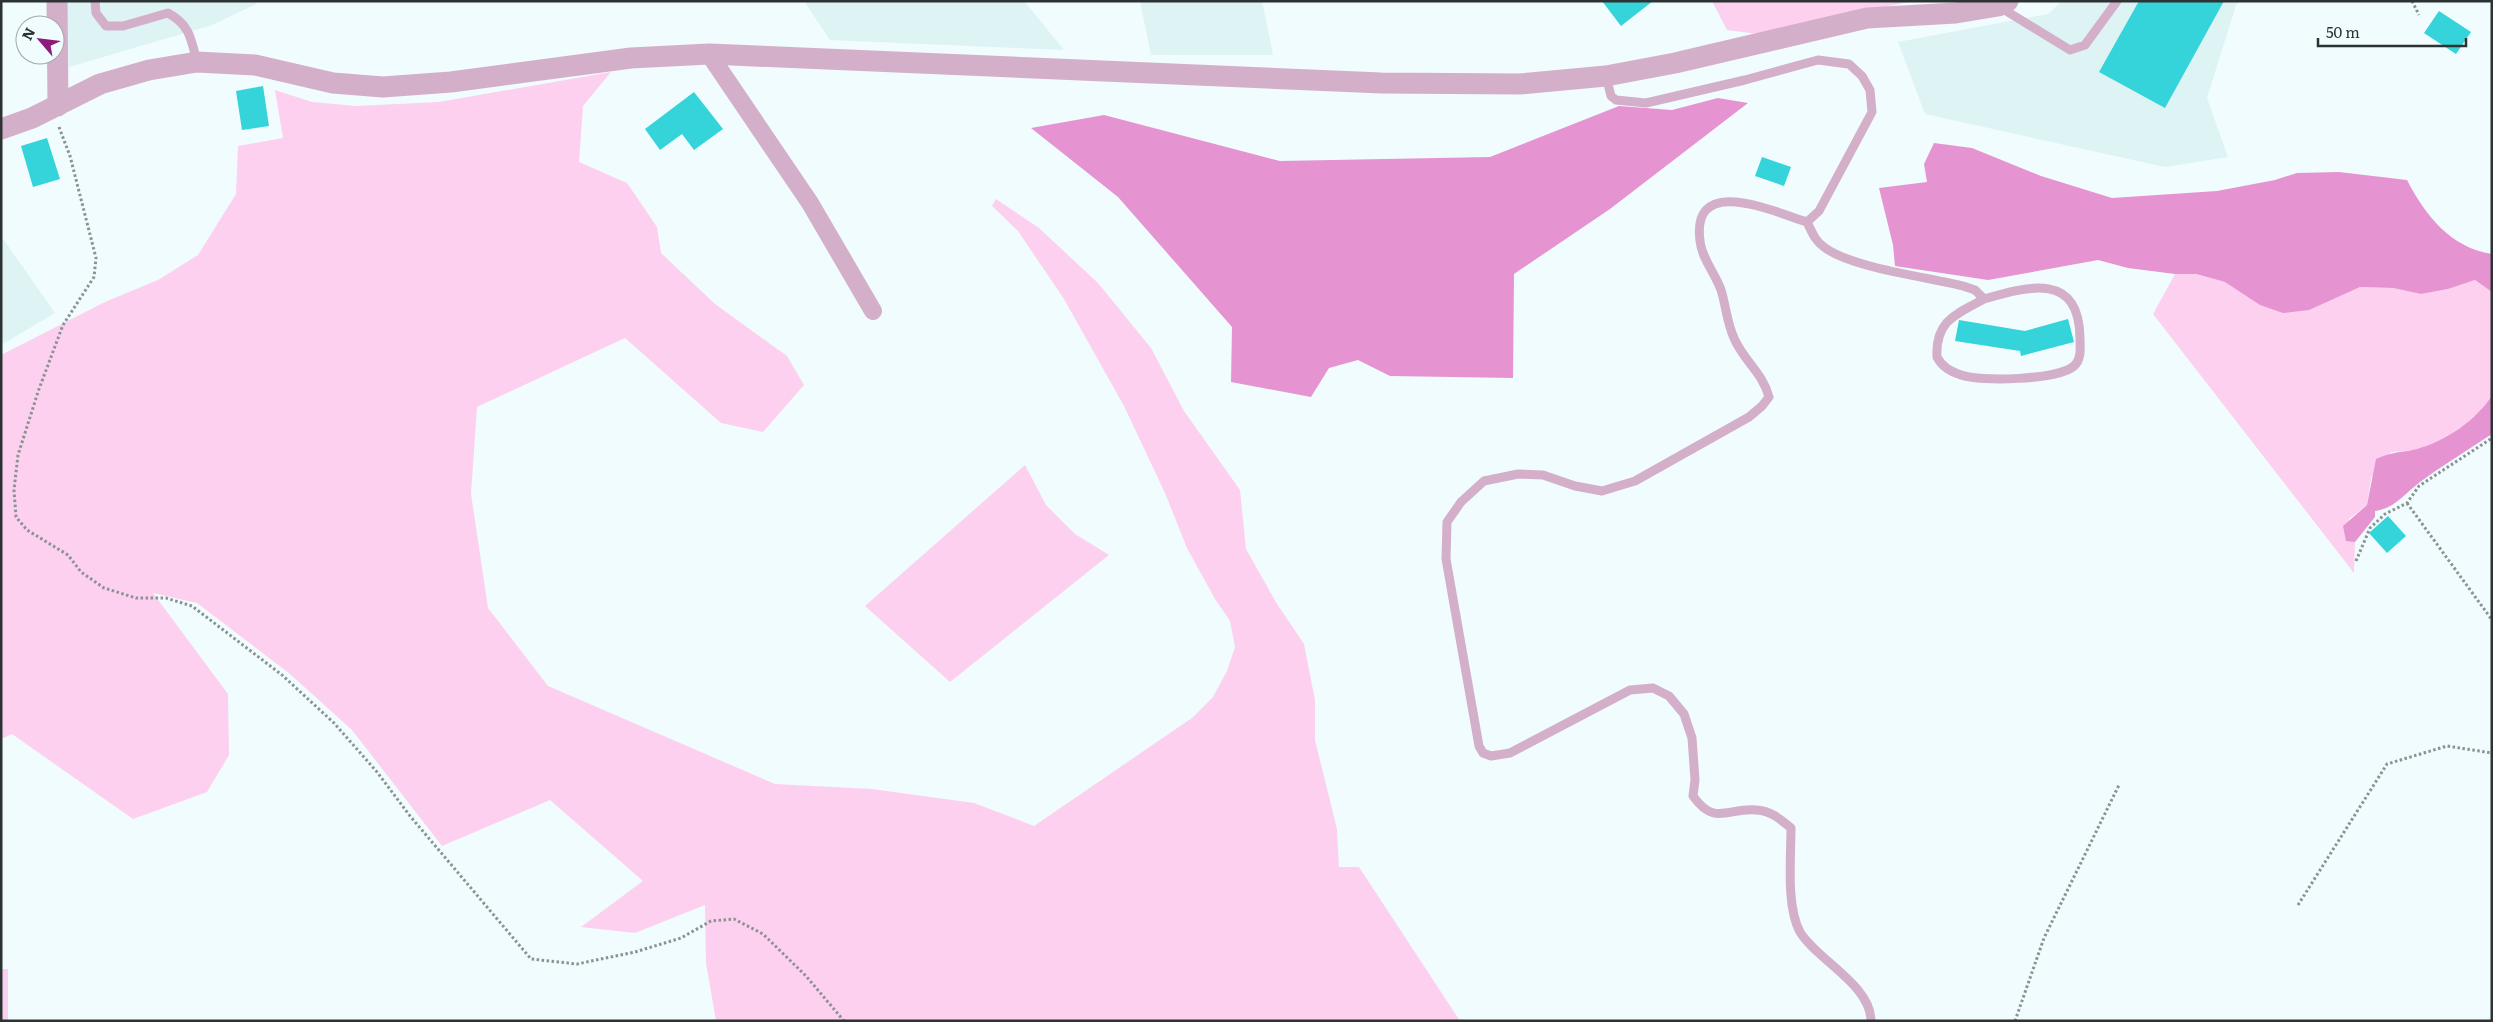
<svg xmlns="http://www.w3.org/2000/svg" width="2493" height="1022" font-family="Literata,serif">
	<rect width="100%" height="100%" fill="#f0fcfd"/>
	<path fill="#ddf3f4" d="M66,1H256V4L212,25L69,67Z
		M804,1H1024L1064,50L830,40Z
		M1140,1H1262L1273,55H1151Z
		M2062,1H2241L2236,5L2207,98L2228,157L2165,167L1925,114L1898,42L2048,14Z
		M1,236L55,313L1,345Z"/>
	<path fill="#fdd0f0" d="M1712,1H1913L1758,34L1727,30Z
		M611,72L583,106L579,162L627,183L657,227L661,253L715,304L787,356L804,385L763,432L721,423L625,338L477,407L471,494L488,608L548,686L775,784L872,789L974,803L1034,826L1192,718L1213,697L1227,671L1235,647L1230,621L1215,599L1187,548L1165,493L1124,406L1064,299L1018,231L992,206L996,199L1039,228L1098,283L1151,348L1184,411L1240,490L1246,549L1277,604L1304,644L1315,700V740L1337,829L1339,867H1359L1460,1021H716L706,963L705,905L635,933L581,927L643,881L550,800L442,846L352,730L290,674L197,603L153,593L228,694L229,755L207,792L133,819L12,734L1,739V355L105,302L158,280L198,255L236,194L238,146L283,138L275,90L312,102L356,106L439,102Z
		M2175,274H2195L2225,282L2242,291L2341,294L2360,287L2393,288L2421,294L2448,289L2475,280L2492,292V395C2476,420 2446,440 2418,449C2410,451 2400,451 2391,452L2371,478L2367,505L2349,519L2346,540L2355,542L2354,573L2153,314Z
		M1025,465L1046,505L1075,534L1109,555L950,682L865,606Z
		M1,969H8V1021H1Z"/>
	<path fill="#e594d1" d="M1718,98L1748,103L1610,209L1514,274L1513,378L1390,376L1358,360L1329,368L1311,397L1231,382L1232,327L1118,197L1031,128L1104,115L1280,161L1490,157L1619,106L1672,110Z
		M1934,143L1972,148L2041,176L2112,198L2217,191L2275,180L2297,173L2339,172L2407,180C2425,215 2451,248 2492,254V292L2475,280L2448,289L2421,294L2393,288L2360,287L2309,310L2283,313L2260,305L2225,282L2196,274H2175L2128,268L2098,260L1988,280L1895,266L1893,245L1879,188L1927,182L1924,164Z
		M2492,395V434C2468,450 2443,465 2420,482C2405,493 2396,508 2375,511V517L2355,542L2346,541L2343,526L2367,505L2376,459C2393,451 2401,453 2417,449C2445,441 2477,420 2492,395Z"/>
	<path fill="#35d3da" d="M1602,1H1653L1621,26Z
		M2139,1H2224L2165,108L2099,72Z
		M2439,11L2471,32L2456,54L2424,33Z
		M263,86L269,126L242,130L236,91Z
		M694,92L723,129L694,150L682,134L660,150L645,129Z
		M47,138L60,179L33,187L21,146Z
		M1762,157L1791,167L1784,186L1755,176Z
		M2068,319L2074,342L2021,356L2020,351L1955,341L1959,320L2025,331Z
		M2388,516L2406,536L2387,553L2369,533Z"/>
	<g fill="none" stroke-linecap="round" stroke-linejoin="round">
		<path stroke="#8a9292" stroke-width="3" stroke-dasharray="2.5 2.5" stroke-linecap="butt" d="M2412,1L2419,15
			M59,127L70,156L96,258L94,277L63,325L39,389L18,455L14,490L16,517L27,530L68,555L81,572L104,588L136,598H166L192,606L282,675L334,723L377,772L410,816L531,959L577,964L635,952L681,938L711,921L734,919L763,934L806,976L844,1021
			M2407,503L2492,620
			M2356,561L2370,528L2385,514L2407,503L2419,486L2492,438
			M2298,905L2387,764L2447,746L2492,753
			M2015,1021L2044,938L2119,785"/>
		<path stroke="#d4afca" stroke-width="9" d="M95,1L96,13L106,26H123L168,13C190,25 191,39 197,62
			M1998,6L2070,50L2085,45L2117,1
			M1606,76L1611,96L1616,100L1646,103L1745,80L1818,60L1849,64L1862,76L1870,90L1872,112L1819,211L1807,222C1776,213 1691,172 1700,241C1702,259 1715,273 1721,290C1726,306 1727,323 1734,338C1743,360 1763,373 1769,397L1762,406L1749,417L1635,481L1602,491L1575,486L1543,475L1518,474L1484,481L1461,502L1447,522L1446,559L1479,746L1483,753L1491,756L1510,753L1630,690L1653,688L1669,696L1684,714L1692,738L1695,780L1693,796C1715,827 1728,807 1757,810C1771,811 1780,819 1791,828C1791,858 1786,906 1800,932C1817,960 1871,985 1871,1021
			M1807,222C1812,232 1815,241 1824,247C1851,268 1928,277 1963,286L1975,290L1984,299C2029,286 2079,272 2080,338C2080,347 2082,359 2074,366C2058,380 1980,382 1961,375C1950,371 1942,367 1937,357C1935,321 1956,314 1984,299"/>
		<path stroke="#d4afca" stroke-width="18" d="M709,54L810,203L873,311"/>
		<path stroke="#d4afca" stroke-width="21" d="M57,1L58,106
			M1,129L32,118L100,84L149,70L197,62L255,65L333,83L383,87L451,82L631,58L709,54L1381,83L1520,84L1606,76L1675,63L1867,18L1956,13L1998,6L2008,1"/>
	</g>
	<rect width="2493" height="1022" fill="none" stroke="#2d3232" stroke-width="5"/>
	<g transform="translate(40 40) rotate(298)"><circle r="24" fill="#f0fcfd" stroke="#a2abac"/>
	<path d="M0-4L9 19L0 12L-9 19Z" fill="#8e1a7b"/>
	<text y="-8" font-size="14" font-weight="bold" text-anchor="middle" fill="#2d3232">N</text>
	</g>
	<path d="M2318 38v8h148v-8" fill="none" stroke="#2d3232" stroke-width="2.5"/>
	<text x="2326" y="38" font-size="15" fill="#2d3232" stroke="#f0fcfd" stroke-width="4" paint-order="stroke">50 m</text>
</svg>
